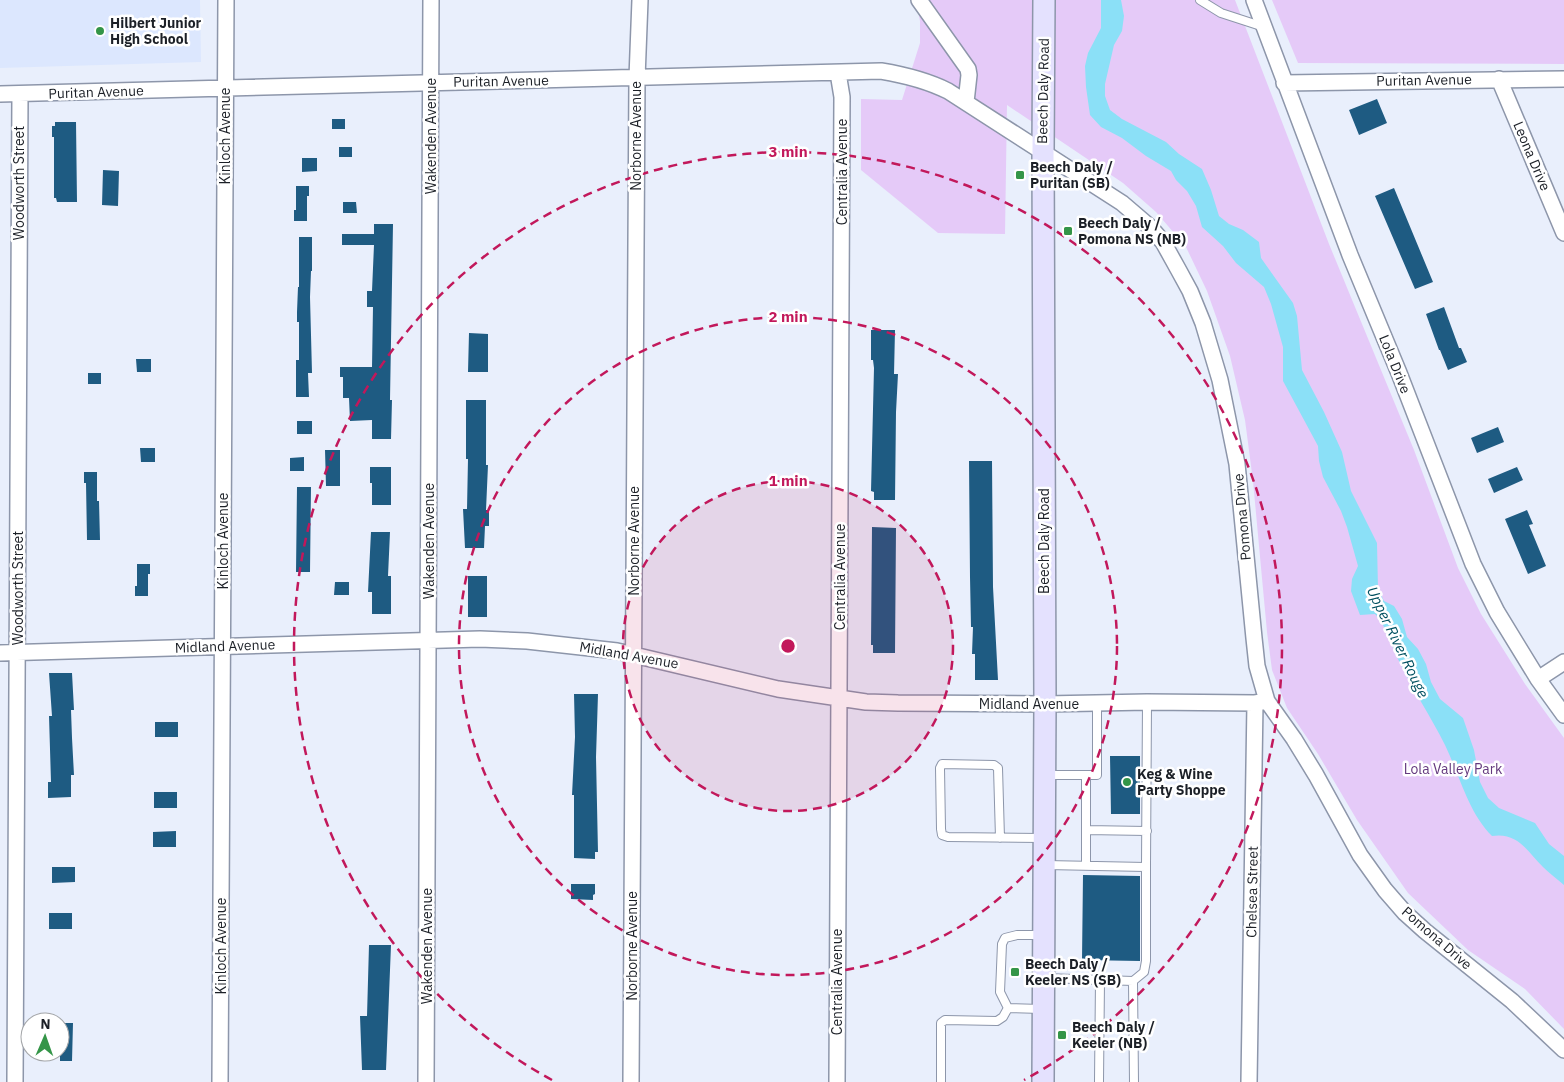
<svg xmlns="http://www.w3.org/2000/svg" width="1564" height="1082" font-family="'IBM Plex Sans',sans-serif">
	<rect width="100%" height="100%" fill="#e9effc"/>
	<path fill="#dce7fe" d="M0,0H200L201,62L0,68Z"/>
	<path fill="#e5caf8" d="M916,0H1235L1329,244L1414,450L1458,568L1481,614L1525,684L1564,738V1029L1525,989L1468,950L1408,893L1357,820L1318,754L1287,708L1272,670L1267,632L1253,481L1245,420L1230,356L1207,291L1186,247L1156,212L1123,183L1007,105L1005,234L938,233L861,170V99L902,100L920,43V21Z
		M1272,0H1564V64L1298,63Z"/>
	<path fill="#8be0f7" d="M1101,0H1121L1124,16L1122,31L1114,45L1105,84V96L1110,110L1122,119L1166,142L1179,154L1202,169L1211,190L1219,216L1229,224L1243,230L1259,242L1261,258L1293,303L1297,316L1302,370L1324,412L1342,452L1351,491L1377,543L1378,589L1384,601L1394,606L1402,619L1407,637L1418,649L1426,664L1431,682L1440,699L1463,718L1474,750L1480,782L1488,798L1499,808L1535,823L1549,844L1564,856V885C1557,879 1549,873 1543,867C1527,851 1518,832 1492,836C1468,812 1460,776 1445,745C1431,717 1413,690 1399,661C1391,645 1387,627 1375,614L1360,615L1351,591L1352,579L1358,566L1347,527L1341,511L1323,477L1319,461L1318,446L1283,381V347L1271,304L1264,287L1236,263L1223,246L1202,227L1196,206L1187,191L1176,180L1171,171L1146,156L1122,138L1101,127L1090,115L1086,87L1085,66L1088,53L1101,28Z"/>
	<path fill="#1e5b82" d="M1377,99L1387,123L1359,135L1349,110Z
		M332,119H345V129H332Z
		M55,122H76L77,202H57L56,198H54V137H52V126H55Z
		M339,147H352V157H339Z
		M302,158H317V171L302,172Z
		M103,170L119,171L118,206L102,205Z
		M296,186H309V196H307V221H294V210H296Z
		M1394,188L1433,282L1415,289L1375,196Z
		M343,202H356L357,213H343Z
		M374,224H393L390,400H392L391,439H372V420L350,421L349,398H343V377H340V367H372L373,307H367V291H372L374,245H342V234H374Z
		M299,237H312V271H311L310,297L312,373H308L309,397H296V360H299V322H297V312L298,287H299Z
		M1444,307L1459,348H1461L1467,362L1448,370L1440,350H1439L1426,314Z
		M871,330H895L894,374H898L896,412L895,500H874V492L871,491L874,368L873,360H871Z
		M469,333L488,334V372H468Z
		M136,359H151V372H137Z
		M88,373H101V384H88Z
		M466,400H486V465H488L486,510H489V526H485L484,548H465L463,509H467L468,459H466Z
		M297,421H312V434H297Z
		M1498,427L1504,442L1477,453L1471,438Z
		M140,448H155V462H141Z
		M325,450H340V486H326Z
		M304,457V471H290V458Z
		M969,461H992L993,587L998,680H975V654H972L973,627H971L970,577Z
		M370,467H391V505H372V483H370Z
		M1517,467L1523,480L1494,493L1488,479Z
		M84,472H97V501H99L100,540H87L86,483H84Z
		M297,487H311L310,572H296Z
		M1527,510L1533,524L1529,525L1546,566L1528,574L1505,519Z
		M872,527L896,528L895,653H873V645H871Z
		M371,532H390L388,576H391V614H372V592H368Z
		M137,564H150V574H148V596H135V586H137Z
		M468,576H487V617H468Z
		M335,582H349V595H334Z
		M49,673H72L74,710H71L72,738L74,775H71V797L48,798V782H51L49,716H52Z
		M574,694H598L596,757L598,852H595V859L574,858V795H572L575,737Z
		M155,722H178V737H155Z
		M1110,756H1140V814H1111Z
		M154,792H177V808H154Z
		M176,831V847H153V832Z
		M52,867H75V882L52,883Z
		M1083,875L1140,876V961L1082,960Z
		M571,884H595V894L593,895V900L571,899Z
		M49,913H72V929H49Z
		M369,945H391L386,1070H362L360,1016H367Z
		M60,1023H73L72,1061H60Z"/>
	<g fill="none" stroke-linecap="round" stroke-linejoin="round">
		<defs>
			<path id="service" d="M1200,0L1221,13L1264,27
				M1047,775H1097V703
				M1086,830L1147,831
				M1000,838L998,768L994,765L942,764L940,768L941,829L942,835L948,837L1042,838
				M1086,866V775
				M1146,867L1147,702
				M1045,978L1133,981L1144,972L1146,961V867L1046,865
				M1133,981L1134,1082
				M1041,1009L1008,1008L1000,992L1002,944L1005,938L1017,935H1042
				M941,1082V1023L945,1020L997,1021L1003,1017L1008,1008
				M1099,1082L1100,980"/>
			<path id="minor" d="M919,0L968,69L969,75L966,102
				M1254,0L1350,255L1399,373L1473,564L1497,612L1538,679L1564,715
				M1499,79L1564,233
				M1284,83L1564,79
				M0,94L881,71C905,75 926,80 948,91L1122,203L1150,227L1163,242L1178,269L1190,291L1203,323L1220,380L1237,464L1254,638L1257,666L1267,701L1294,739L1316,775L1360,855L1385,890L1405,913L1425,931L1512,1001L1564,1050
				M0,653L480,639L527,641L617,651L778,689L866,702L898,703L1045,704L1147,702L1255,703L1267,701
				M1538,679L1564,662
				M15,1082L20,94
				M220,1082L226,0
				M426,1082L431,0
				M631,1082L637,78L640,0
				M837,1082L842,97L838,73
				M1249,1082L1255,703"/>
			<path id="secondary" d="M1043,1082L1045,704L1043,152L1044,0"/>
		</defs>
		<use href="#service" stroke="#8d96aa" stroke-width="10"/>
		<use href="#minor" stroke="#8d96aa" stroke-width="18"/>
		<use href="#secondary" stroke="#8d96aa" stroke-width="24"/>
		<use href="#service" stroke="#fff" stroke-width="8"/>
		<use href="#minor" stroke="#fff" stroke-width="15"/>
		<use href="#secondary" stroke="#e4e1fe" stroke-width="21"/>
	</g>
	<circle cx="788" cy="646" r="165" fill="#c2185b" fill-opacity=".12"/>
	<g fill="none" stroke="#c2185b" stroke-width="2.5" stroke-dasharray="9 6">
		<circle cx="788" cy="646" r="165"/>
		<circle cx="788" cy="646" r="329"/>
		<path d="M552 1080A494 494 0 1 1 1024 1080"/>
	</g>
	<g fill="#349548" stroke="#fff" stroke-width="2">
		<circle cx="100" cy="31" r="5"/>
		<rect x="1015" y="170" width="10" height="10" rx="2.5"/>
		<rect x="1063" y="226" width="10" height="10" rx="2.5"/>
		<circle cx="1127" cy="782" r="5"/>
		<rect x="1010" y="967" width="10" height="10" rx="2.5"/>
		<rect x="1057" y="1030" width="10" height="10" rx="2.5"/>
	</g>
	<g text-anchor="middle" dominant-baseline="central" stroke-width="5" stroke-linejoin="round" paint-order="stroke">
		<g font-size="14" font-weight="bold" fill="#1c2027" stroke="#fff" text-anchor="start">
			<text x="110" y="23">Hilbert Junior<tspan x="110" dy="16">High School</tspan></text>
			<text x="1030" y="167">Beech Daly /<tspan x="1030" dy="16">Puritan (SB)</tspan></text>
			<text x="1078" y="223">Beech Daly /<tspan x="1078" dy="16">Pomona NS (NB)</tspan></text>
			<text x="1137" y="774">Keg &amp; Wine<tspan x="1137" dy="16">Party Shoppe</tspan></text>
			<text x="1025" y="964">Beech Daly /<tspan x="1025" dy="16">Keeler NS (SB)</tspan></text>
			<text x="1072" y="1027">Beech Daly /<tspan x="1072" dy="16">Keeler (NB)</tspan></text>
		</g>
		<g font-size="14" fill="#1c2027" stroke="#fff">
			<text transform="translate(1424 80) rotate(-1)">Puritan Avenue</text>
			<text transform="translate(501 81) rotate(-1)">Puritan Avenue</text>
			<text transform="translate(1043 91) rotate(-89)">Beech Daly Road</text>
			<text transform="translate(96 92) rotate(-2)">Puritan Avenue</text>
			<text transform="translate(225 136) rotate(-90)">Kinloch Avenue</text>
			<text transform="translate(431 136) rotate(-90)">Wakenden Avenue</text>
			<text transform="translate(636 136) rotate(-90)">Norborne Avenue</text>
			<text transform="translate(1532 156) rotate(67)">Leona Drive</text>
			<text transform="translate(842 172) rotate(-90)">Centralia Avenue</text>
			<text transform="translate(19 183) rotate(-90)">Woodworth Street</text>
			<text transform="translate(1395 364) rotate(68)">Lola Drive</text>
			<text transform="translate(1242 517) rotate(-95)">Pomona Drive</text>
			<text transform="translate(223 541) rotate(-90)">Kinloch Avenue</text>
			<text transform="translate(429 541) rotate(-90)">Wakenden Avenue</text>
			<text transform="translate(634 541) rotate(-90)">Norborne Avenue</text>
			<text transform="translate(1044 541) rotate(-90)">Beech Daly Road</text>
			<text transform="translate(840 577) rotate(-90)">Centralia Avenue</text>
			<text transform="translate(18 588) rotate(-90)">Woodworth Street</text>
			<text transform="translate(225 646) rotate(-2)">Midland Avenue</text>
			<text transform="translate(629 655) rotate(10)">Midland Avenue</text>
			<text x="1029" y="704">Midland Avenue</text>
			<text transform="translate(1252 892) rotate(-89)">Chelsea Street</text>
			<text transform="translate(1437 938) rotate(41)">Pomona Drive</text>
			<text transform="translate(221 946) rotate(-90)">Kinloch Avenue</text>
			<text transform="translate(427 946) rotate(-90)">Wakenden Avenue</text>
			<text transform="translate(632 946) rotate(-90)">Norborne Avenue</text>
			<text transform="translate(837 982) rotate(-90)">Centralia Avenue</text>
		</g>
		<g font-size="14" fill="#64397e" stroke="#fff">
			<text x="1453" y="769">Lola Valley Park</text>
		</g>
		<g font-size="15" font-style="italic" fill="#005060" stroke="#fff">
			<text transform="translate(1398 642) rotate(64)">Upper River Rouge</text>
		</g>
	</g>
	<circle cx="788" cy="646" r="8" fill="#c2185b" stroke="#fff" stroke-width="2.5"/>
	<g font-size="15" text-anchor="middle" font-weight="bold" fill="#c2185b" stroke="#fff" stroke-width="5" stroke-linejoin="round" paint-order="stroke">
		<text x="788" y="157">3 min</text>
		<text x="788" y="322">2 min</text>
		<text x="788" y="486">1 min</text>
	</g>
	<g transform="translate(45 1037) rotate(2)"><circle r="24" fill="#ffffff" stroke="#a4a6a9"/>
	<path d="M0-4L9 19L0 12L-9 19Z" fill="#349548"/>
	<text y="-8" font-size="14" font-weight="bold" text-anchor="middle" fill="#1c2027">N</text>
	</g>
</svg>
